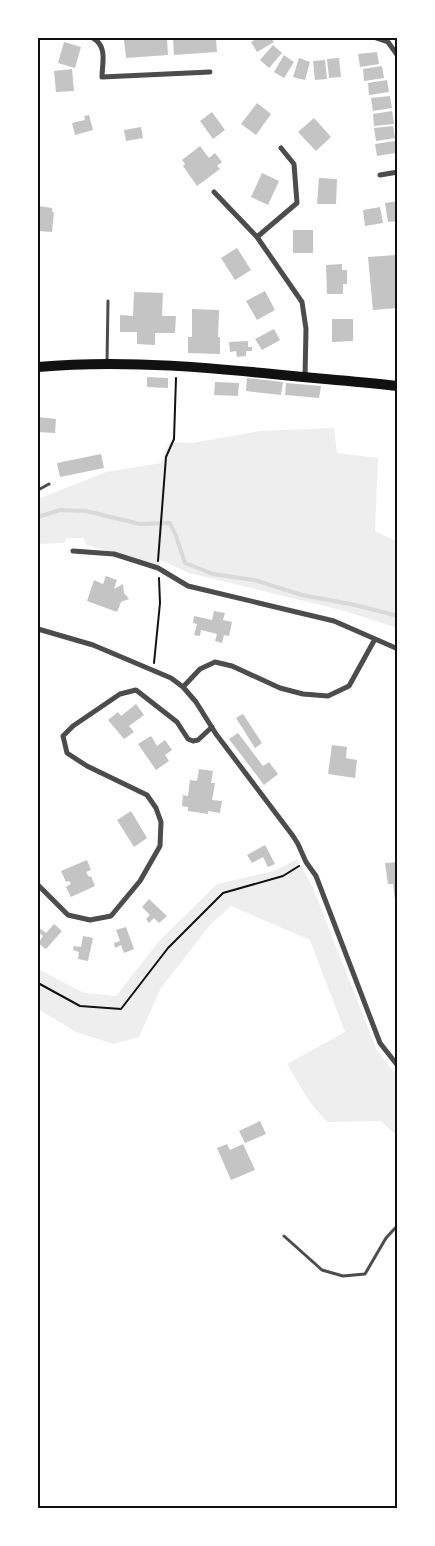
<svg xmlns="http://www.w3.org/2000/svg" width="435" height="1546" font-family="'Roboto Condensed',sans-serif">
	<rect width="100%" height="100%" fill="#fff"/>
	<path fill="#eee" d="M334,428L337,453L378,458L375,531L394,540L397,538V628L345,611L189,573L161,560L160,566L87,545L83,538H67L64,543L38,544V499L106,472L161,463L169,442L192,443L260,431Z
		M297,859L313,888L377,1051L397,1076V1136L381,1121L327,1122L309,1101L287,1064L345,1032L310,940L231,906L211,924L161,988L139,1037L114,1044L76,1032L38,1009V969L84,993L116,996L160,940L217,884L274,871Z"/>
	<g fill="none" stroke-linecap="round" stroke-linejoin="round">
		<path stroke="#d9d9d9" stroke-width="4" d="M38,517L60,510L86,511L140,524L170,523L176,536L185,563L213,574L254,580L302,595L355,605L398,616"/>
	</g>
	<path fill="#c4c4c4" d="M167,38L168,55L126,58L124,40Z
		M173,38H216L217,52L174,55Z
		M258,38H271L274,42L257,52L251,42Z
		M64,42L81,47L75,68L58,63Z
		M273,45L282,53L269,68L260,60Z
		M377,52L379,64L360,67L358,54Z
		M284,55L294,62L284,78L274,72Z
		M299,58L310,62L305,80L293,77Z
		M339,58L341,77L329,78L327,59Z
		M325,60L327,79L315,80L313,61Z
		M382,66L384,78L364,81L363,69Z
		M72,69L74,91L56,92L54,71Z
		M387,80L389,92L369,95L368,83Z
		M390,96L392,108L373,111L371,98Z
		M257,103L271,114L256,135L241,124Z
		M392,111L394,124L374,126L373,114Z
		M212,112L225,130L213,139L200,121Z
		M89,115L93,130L75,135L72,123L85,120L84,116Z
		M314,118L331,137L316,151L298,132Z
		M393,126L395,138L376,141L374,128Z
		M141,127L143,138L126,141L124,130Z
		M395,141L396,153L377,156L375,144Z
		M200,146L209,158L215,153L222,162L217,166L220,169L197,186L183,166L185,164L182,160Z
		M262,173L279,181L268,205L251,197Z
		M319,178L337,179L336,204H317Z
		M398,201V221L388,222L385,203Z
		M38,206L52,208V212H54L52,232L38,231Z
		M380,207L383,223L365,226L363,210Z
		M293,230H313V253H293Z
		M237,248L251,270L235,280L221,258Z
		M396,255L398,259L396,308L373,310L368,257Z
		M342,264V270H347V284H343V294H327L326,265Z
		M265,291L275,310L257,320L246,301Z
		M134,292L163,293L162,316H176L175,333H155V345L137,344V332H120V315L133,316Z
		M192,309L219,310L218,337H220V354L188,353V337H192Z
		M332,319H353V341L332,342Z
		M274,329L280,340L262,350L255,339Z
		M248,341V347H252V351H246V356L237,357L236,351L230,352L229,342Z
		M147,377L168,378V388L147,387Z
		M247,378L283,382L281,395L246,391Z
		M215,382L239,383L238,396L214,395Z
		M286,383L321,386L319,398L285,395Z
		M38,417L56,419L55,433L38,432Z
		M101,454L104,468L60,477L57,463Z
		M106,576L117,580L114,589L123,584L124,593L129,599L121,602L117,612L87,601L94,580L103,584Z
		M214,611L225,613L223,620L232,622L229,636L224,635L222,643L215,641L217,634L201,630L200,636L194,635L197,624L193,623L194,616L212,620Z
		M136,704L144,715L129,726L134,732L124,739L108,720L118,712L121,716Z
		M243,714L262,743L255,748L236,718Z
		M238,733L263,766L269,762L278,774L264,785L229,739Z
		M151,736L157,746L165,740L172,750L165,755L169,761L156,770L138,744Z
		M332,745L347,747L346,758L357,760L355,778L328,774Z
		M199,769L213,771L211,783H215L212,800L222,801L220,813L208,811V814L188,811V807L182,806L183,795L188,796L190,780L197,781Z
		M131,811L147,838L134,847L117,820Z
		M265,845L275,864L268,867L263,857L252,863L247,855Z
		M87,860L91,870L86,872L89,877L91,876L95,886L71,897L66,887L71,884L69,881L66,882L61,871Z
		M398,862V901H395L393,884H388L385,863Z
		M149,899L167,916L159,923L154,918L149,923L146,919L150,915L142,907Z
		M54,924L62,931L46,949L38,943L43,936L38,932L41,929L46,933Z
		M126,927L134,949L124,953L121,945L115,948L114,943L120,941L116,930Z
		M83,936L93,938L88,961L78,959L79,952L73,950L74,946L81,947Z
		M260,1121L266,1134L245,1143L239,1131Z
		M227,1144L230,1150L243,1144L255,1170L231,1180L217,1148Z"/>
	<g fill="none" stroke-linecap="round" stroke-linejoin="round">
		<path stroke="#111" stroke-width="2" d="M158,561L166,457L174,439L176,378
			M154,663L160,603L159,578
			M38,983L80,1006L121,1009L168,948L223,893L283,876L299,866"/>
		<path stroke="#4c4c4c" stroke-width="3" d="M107,363L108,301
			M38,490L49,484
			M284,1236L322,1270L343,1276L365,1274L386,1238L398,1225"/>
		<path stroke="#4c4c4c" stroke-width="5" d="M93,38C108,47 102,63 102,77L210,72
			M376,38L388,42L398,56
			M380,175L398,172
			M214,192L257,237L302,302L306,329L305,377
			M257,237L297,203L294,164L281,148
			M73,551L114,554L158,568L188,586L334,621L398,649
			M38,629L93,645L171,678L183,687L196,702L216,734L293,836L298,844L306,862L316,876L380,1043L398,1066
			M183,687L200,669L215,662L232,666L280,688L303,694L328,696L349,686L375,639
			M38,885L68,915L90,920L111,916L140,881L160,846L161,822L156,808L147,795L87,766L67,753L63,736L73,726L120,694L136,690L177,722L188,739L193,741L198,740L212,727"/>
		<path stroke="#111" stroke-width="10" d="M38,367C126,359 215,368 303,377C334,380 366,382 398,386"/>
	</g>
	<rect width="435" height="1546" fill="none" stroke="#ffffff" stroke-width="78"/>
	<rect x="39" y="39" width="357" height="1468" fill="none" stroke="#111" stroke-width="2"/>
</svg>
